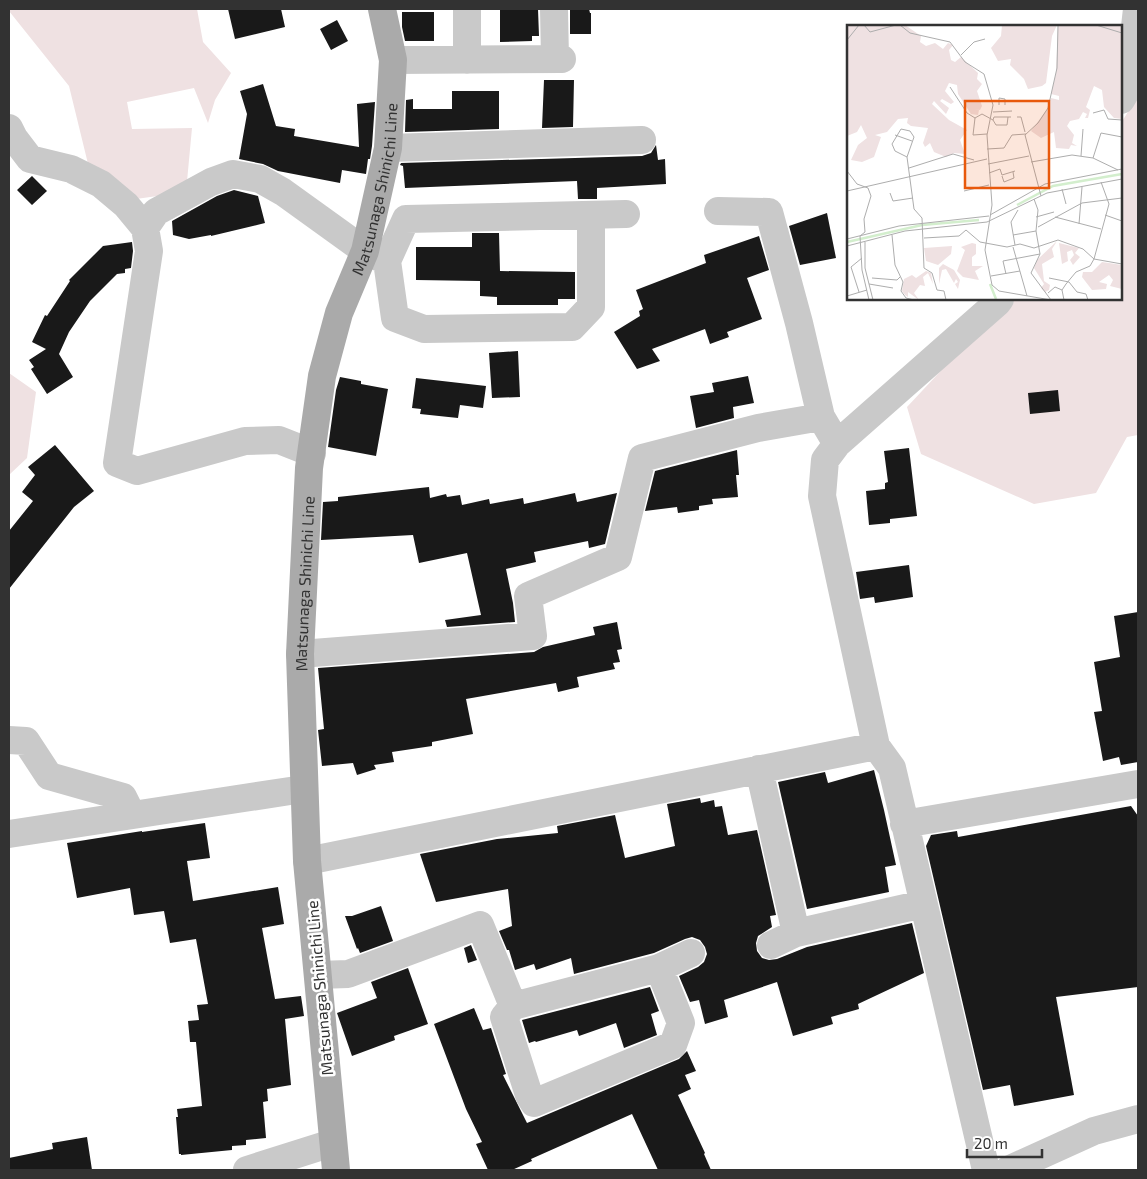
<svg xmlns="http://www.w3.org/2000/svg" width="1147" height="1179" font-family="'Exo 2',sans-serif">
	<rect width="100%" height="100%" fill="#fff"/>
	<path fill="#efe1e2" d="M9,9H197L203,42L231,73L215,100L208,123L194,88L127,102L132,129L192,128L186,192L136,199L90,172L69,86L9,11Z
		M1138,96V435L1127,437L1096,493L1034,504L921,454L907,407L1008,299H1121V123Z
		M9,373L36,392L27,458L9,475Z"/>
	<path fill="#191919" d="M228,9H281L285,27L235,39Z
		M500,9H538L539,36H532V41L500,42Z
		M570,9H589L590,13H591V34H570Z
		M402,12H434V41H405L402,27Z
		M337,20L348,41L331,50L320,29Z
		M544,80H574L573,127L542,128Z
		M263,84L276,126L295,129L294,136L359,147L357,104L375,102L372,146L370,159H368L366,174L342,170L340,183L278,171L263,164L239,159L247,114L240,91Z
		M452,91H499V129L405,132L406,100L413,99V109H452Z
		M656,145L658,160L665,159L666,184L597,188V199H578L577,181L405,188L403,166L400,165L401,163L642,156L651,153Z
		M32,176L47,191L32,205L17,190Z
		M234,190L258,196L265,223L211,236V235L189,239L173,235L172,221L217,196Z
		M827,213L836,258L800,265L789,226Z
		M472,233H499L500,271L575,272V299H558V305H497V297L480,296V281L416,280V247H472Z
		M759,236L769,270L747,278L762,319L727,332L729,337L710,344L705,329L652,349L660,361L637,369L614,332L640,316L639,311L643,309L636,290L706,263L704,255Z
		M132,242L133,251L131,268L125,269V273L117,274L90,301L69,332L59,354L73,377L47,394L31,369L34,367L29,360L46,349L32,342L45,315L47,316L70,281L69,280L103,246Z
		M518,351L520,397L492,398L489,353Z
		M748,376L754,403L733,407L734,418L696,428L690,396L714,392L712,383Z
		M340,377L361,381V384L388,389L376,456L328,447L336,390Z
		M416,378L486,386L483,408L460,405L458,418L420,414L421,409L412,408Z
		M1058,390L1060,411L1030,414L1028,393Z
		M55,445L94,491L74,507L9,589V531L33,501L22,492L35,475L28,467Z
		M909,448L917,516L890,519V523L869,525L866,491L885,489V483L888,482L884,451Z
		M737,450L739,475H736L738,497L712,499L713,504L699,506V510L678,513L677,507L645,511L655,471Z
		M429,487L430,498L446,494L447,497L460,495L462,505L489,499L490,504L523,498L524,504L575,493L577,502L617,493L605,544L589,548L588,541L534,552L536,562L506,569L513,603L515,622L447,627L445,620L481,615L467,553L419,563L413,535L321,540L323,502L338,501V497Z
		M909,565L913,597L875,603L874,597L860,599L856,572Z
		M1138,612V762L1121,765L1119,757L1103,761L1094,712L1102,711L1094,662L1120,657L1114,616Z
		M617,622L622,649L617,650L620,662L613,663L615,669L577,677L579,687L558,692L556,683L466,699L473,734L432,742V746L392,752L394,762L374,765L376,769L357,775L353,763L322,766L318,730L324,729L318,668L534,652L543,647L595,635L593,627Z
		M874,770L884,810L896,865L885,867L889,892L807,909L778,782L825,772L828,783Z
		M700,798L701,803L714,800L715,807L722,806L728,835L757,830L776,915L770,916L772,927L758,936L756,943L757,951L762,958L769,960L777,959L807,947L912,923L924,973L858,1004L859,1009L831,1017L833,1024L793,1036L777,982L724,1000L728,1017L705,1024L699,1000L690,1002L679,976L698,967L704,962L707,954L705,947L700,940L692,937L685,939L654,953L574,974L571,958L536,970L534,964L515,970L509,950H507L499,931L512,926L508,889L436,902L420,854L497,839L558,833L557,826L615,815L625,858L675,846L667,804Z
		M1131,806L1138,816V987L1056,997L1074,1095L1014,1106L1010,1085L983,1090L926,846L931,835L957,831L958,837Z
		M205,823L210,858L187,861L193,901L278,887L284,924L262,928L275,999L301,996L304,1016L285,1019L291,1085L267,1089L268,1101L263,1102L266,1138L246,1140V1145L232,1146V1150L181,1155V1154H179L176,1117H178L177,1109L202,1106L196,1042H190L188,1021L199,1020L197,1005L208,1004L196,939L170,943L164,911L134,915L130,888L77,898L67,843L142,831V832Z
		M381,906L393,941L360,953L358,948L357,949L345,916H352Z
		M471,945L477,960L468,963L464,948Z
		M408,968L428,1024L394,1036L395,1040L352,1056L337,1013L377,998L371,982Z
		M650,987L659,1011L651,1014L657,1035L624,1048L616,1023L579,1036L577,1030L536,1042L535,1041L529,1043L522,1020Z
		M474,1008L483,1030L491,1028L506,1074L503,1075L527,1123L679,1059L687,1051L696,1071L685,1075L691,1089L678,1095L705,1153L704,1154L711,1170H658L632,1114L531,1159L532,1161L512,1170H488L476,1144L482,1142L466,1109L434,1024Z
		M87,1137L92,1170H9V1158L53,1149L52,1143Z"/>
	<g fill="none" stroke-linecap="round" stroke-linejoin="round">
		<path stroke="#c9c9c9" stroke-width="28" d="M467,9V60
			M554,9L555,59
			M393,60L562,59
			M1121,100L1128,88L1137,9
			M9,128L14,138L30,159L71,169L101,184L126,205L145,228L149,251L117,463L137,471L245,441L279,440L312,453
			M388,148L642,140
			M718,211L769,212L799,323L821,417
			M145,228L156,212L211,182L233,174L260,179L283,192L365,251L387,261L406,219L626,214
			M387,261L395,318L424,329L572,327L591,307V215
			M300,654L533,636L528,596L618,557L642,458L758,428L821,417L837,444
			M9,740L26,741L49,776L123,797L132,815
			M759,769L796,933
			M904,824L1138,784
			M9,834L303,789
			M307,861L876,746
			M771,945L796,933L923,904
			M318,975L348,974L480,925L513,1006L659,968L691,953
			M513,1006L504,1017L529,1095L534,1103L673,1045L681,1023L659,968
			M247,1170L332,1143
			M986,1170L892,768L876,746L822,496L825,460L837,444L997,303L1000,299
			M1008,1170L1094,1131L1138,1119"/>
		<path stroke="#aaa" stroke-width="28" id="s1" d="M336,1170L307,861L300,654L309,468L322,376L339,313L365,251L388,148L393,60L382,9"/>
	</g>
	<g text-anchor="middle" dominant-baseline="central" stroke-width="5" stroke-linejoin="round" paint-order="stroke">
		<g font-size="16" fill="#323232" stroke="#fff">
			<text stroke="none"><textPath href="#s1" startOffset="992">Matsunaga Shinichi Line</textPath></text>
			<text stroke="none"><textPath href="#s1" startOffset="588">Matsunaga Shinichi Line</textPath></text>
			<text transform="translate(319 988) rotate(-95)">Matsunaga Shinichi Line</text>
		</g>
	</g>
	<g transform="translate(847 25)">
		<rect width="275" height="275" fill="#fff"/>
		<path d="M4,0H58L74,11L73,17L79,21L88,18L96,24L101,18L106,20L102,25L104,35L108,37L114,32L131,48L130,54L135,59L130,66L135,81L133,85L127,84L132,85L131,90L124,89L111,69L110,60L102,58L98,66L107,77L104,79L95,74L93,76L102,83L99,89L87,76L85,79L102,95L120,105L113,115L118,129L107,128L99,132L87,127L83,118L78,122L76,118L81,103L64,101L60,98L61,93L51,94L40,107L28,110L34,112L27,132L15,137L4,135L11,120L20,113L14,100L10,107L0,111V2ZM155,0H210L205,11L199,58L195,61L181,64L177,54L163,40L164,34L151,36L144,23L154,11ZM211,0H275V94L267,93L257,82L255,65L247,61L239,82L243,85L241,93H238L240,89L236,87L232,94L223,96L220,101L227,110L225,118L230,121L224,120L222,124L209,123L207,107L194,113L184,106L201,83L204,73L212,75V71L204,69L209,48ZM210,216L205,224L207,232L195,239L197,256L203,260L202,265L198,267L194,263L197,259L187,243L190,235ZM125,218L129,219V229L125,232V241H136L128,246L132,255L116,252L110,246L118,225L114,222ZM212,218L232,223L228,228L233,232L226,240L223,235L227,230L225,225L220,227L221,236L215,239ZM105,221L104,229L91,240L79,236L77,223ZM255,237L275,240V264L263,261L266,255L262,250L252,257L260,259L259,264L245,265L235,252L236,247H245ZM96,239L107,245L113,255L111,264L108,259L111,257L109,254L107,258L99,244L95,245L92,259V243ZM79,246L84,248L86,259L81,248L76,252L78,261L73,260L67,268L72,275L61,267V272L58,270L55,266L57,254L65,250L69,253Z" fill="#efe1e2"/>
		<path fill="none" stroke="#d3eecd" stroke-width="2.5" d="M170,180L206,161L275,149M0,217L75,200L132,195M143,259L149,274"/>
		<path fill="none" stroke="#adadad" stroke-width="1" d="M17,0L23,7L49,0M53,0L63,8L103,17L118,37L137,49L146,80L140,110L145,180L138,225L145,260L152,266L204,275M249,0L275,8M0,15L12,0M114,30L127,17L138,14M103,62L120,88L128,93L126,110L140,109M152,80V73L158,74V80M146,87L165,86M246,88L257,85L261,94L275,95M170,92H174L178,107M128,93L135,89L146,95L147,92H164M146,95L149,100H160L161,92M48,110L65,116M140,124L157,123L165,110L179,109M234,131L236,104M60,132L67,112L63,106L54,104L45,119L48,126L60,132L67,184L75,193L77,243L85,248L90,265L97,266L99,275M246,133L254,108L275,112M184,137L225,130L246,133L271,145M141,139L182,131M62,143L106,129L127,135M0,146L10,159L21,163L24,171L17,194L18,207L13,211L15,245L22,275M142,148L153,144L155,150L168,146M155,151L157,157L167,153L166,147M215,164L219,179M0,166L140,134M117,166L142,160M43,168L46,176L66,173M194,171L178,110L191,98L201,83L210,43L211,0M143,190L198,159L275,144M258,190L275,196M189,192L207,187M208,192L254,204M232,199L235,162M191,202L235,178L275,173M45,210L48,240L56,257L54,266L59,273L67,275M166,210L189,206M77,213L112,211L119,205L133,217L160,222L173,219L187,223L211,215L236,224L247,234L275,239M0,214L52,201L142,191M18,217V243L26,275M168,220L164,197L171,185M0,221L58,206L140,197L200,168L275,154M166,222L180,271M193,229L184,248L204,275M159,249L156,236L193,229L189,206L191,185L187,174M144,251L173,246M25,253L50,255L53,252M202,253L222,257L230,267L239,269L241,275M22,259L46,263M12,267L4,242L15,233M201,268L208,262L215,265M0,271L20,265M217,275L215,265L219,259L229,247L243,241L247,234L262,179L254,157"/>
		<path fill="#e8590c" fill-opacity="0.15" stroke="#e8590c" stroke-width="2.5" d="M118,76H202V163H118Z"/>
		<rect width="275" height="275" fill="none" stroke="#323232" stroke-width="2.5"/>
	</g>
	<rect width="1147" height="1179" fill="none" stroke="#323232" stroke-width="20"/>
	<path d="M967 1149v8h75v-8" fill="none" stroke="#323232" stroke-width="2.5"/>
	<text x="974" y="1149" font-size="15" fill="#323232" stroke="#ffffff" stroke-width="4" paint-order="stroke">20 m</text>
</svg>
